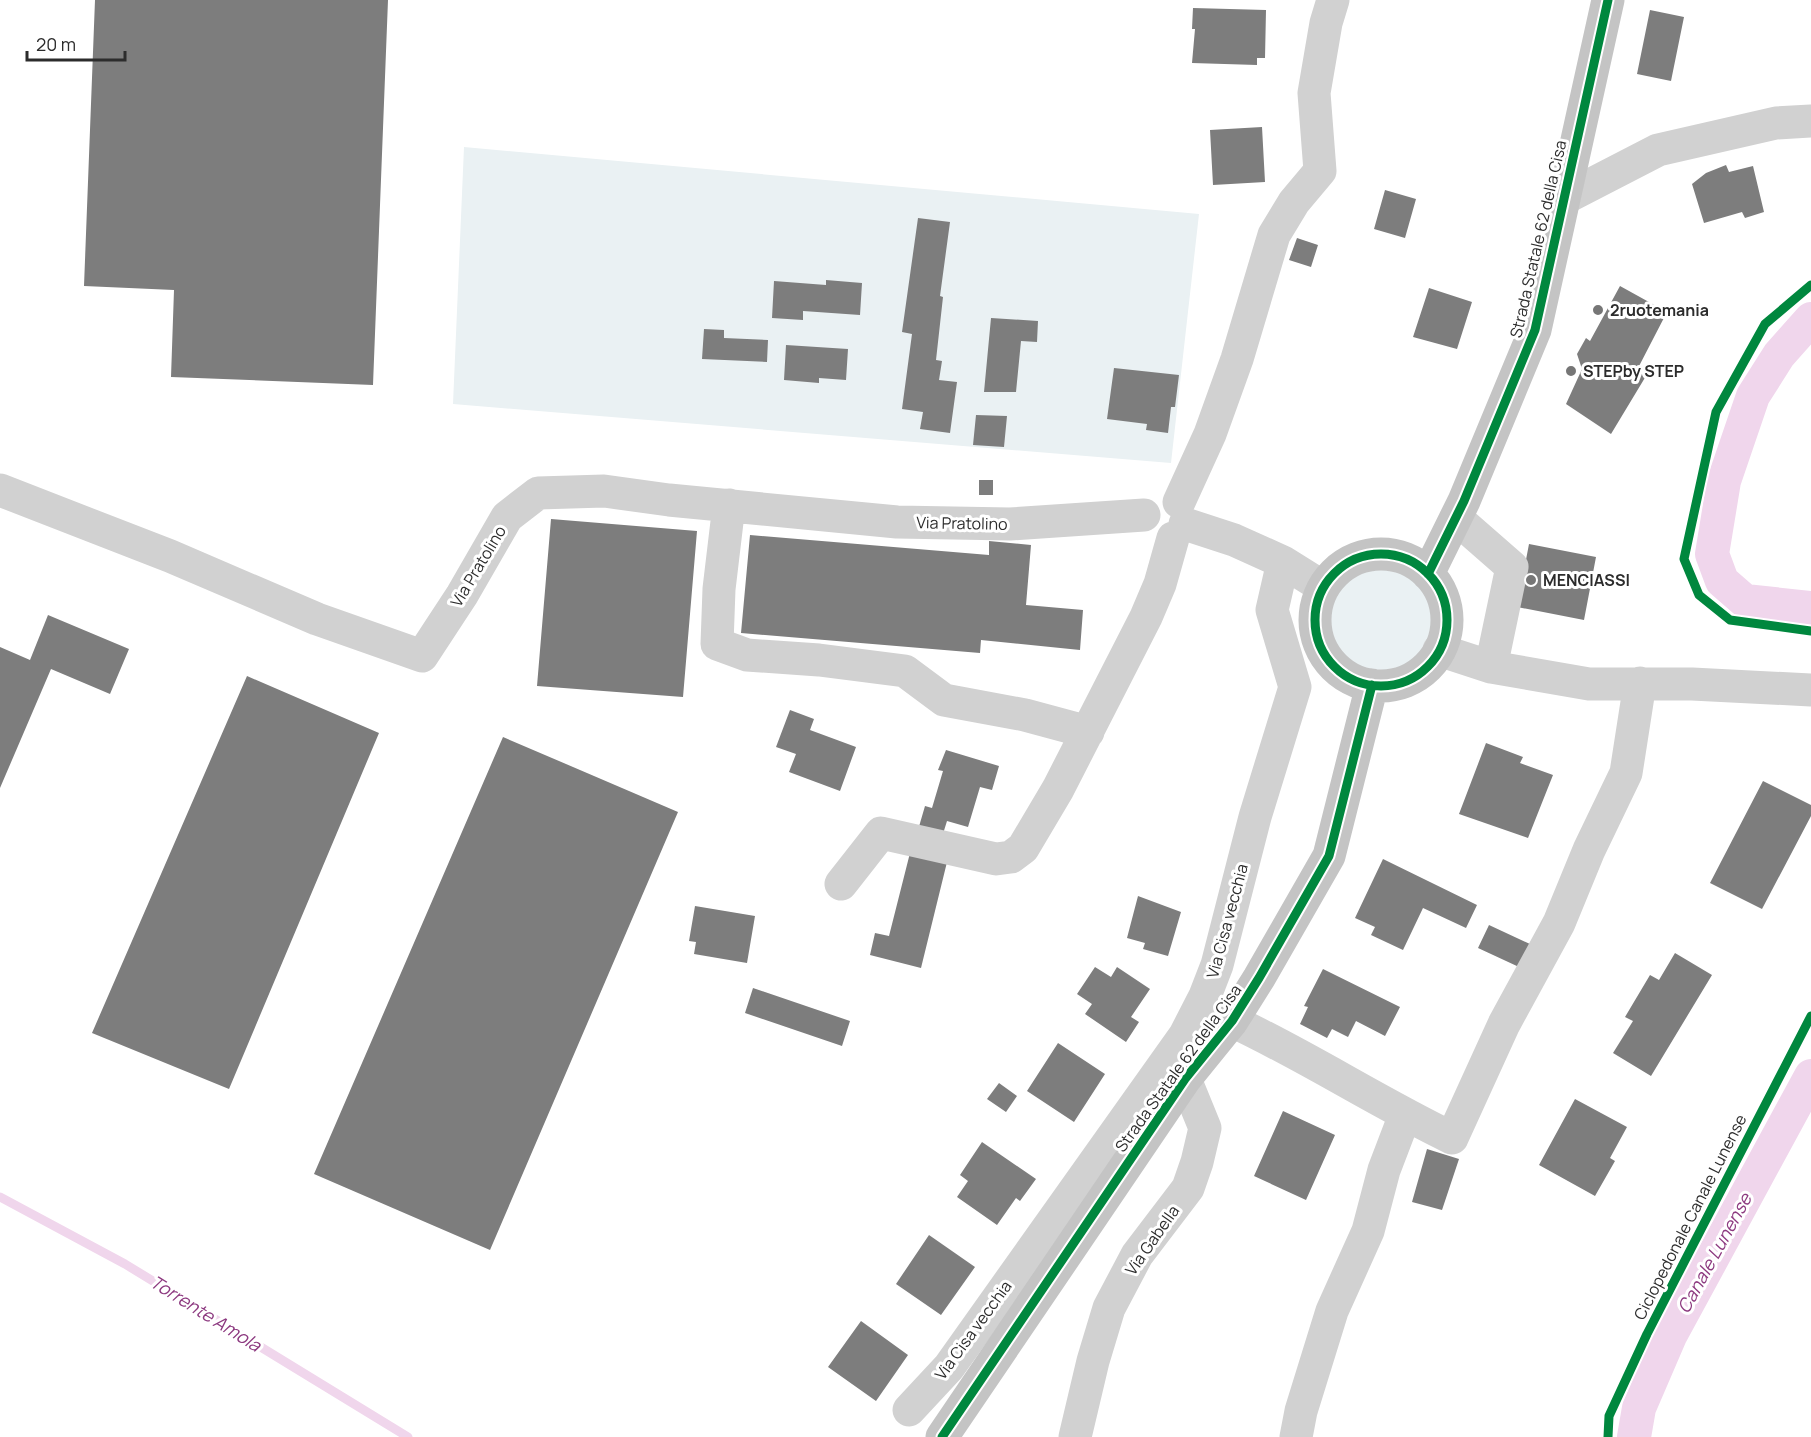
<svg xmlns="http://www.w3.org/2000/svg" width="1811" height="1437" font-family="Manrope,sans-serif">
	<rect width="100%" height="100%" fill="#fff"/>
	<path fill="#eaf1f3" d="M464,147L1199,214L1171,463L453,404Z
		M1318 620a63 63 0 1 1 126 0a63 63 0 1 1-126 0Z"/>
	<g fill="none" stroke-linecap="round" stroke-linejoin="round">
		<path stroke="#f0d6ec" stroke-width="9" d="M0,1197L125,1264L408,1437"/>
		<path stroke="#f0d6ec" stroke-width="34" d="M1811,319L1779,355L1753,396L1724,481L1712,554L1722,581L1745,601L1811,608
			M1634,1437L1639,1408L1670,1336L1811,1076"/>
	</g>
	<path fill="#7d7d7d" d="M95,0H388L373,385L171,377L174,290L84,286Z
		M1193,8L1266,10L1265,58H1257V65L1192,63L1195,29H1192Z
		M1650,10L1684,17L1671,81L1637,74Z
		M1262,127L1265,182L1213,185L1210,130Z
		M1726,165L1729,172L1753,166L1764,212L1745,218L1742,212L1704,223L1692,184L1706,173Z
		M1385,190L1416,199L1405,238L1374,229Z
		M918,218L950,222L940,296L943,297L936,360L942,361L939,380L957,382L950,433L920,429L923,412L902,409L912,334L902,332Z
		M1297,238L1318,245L1311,267L1289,260Z
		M826,280L862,283L860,315L803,311V320L772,318L774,281L826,285Z
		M1620,286L1667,312L1637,370L1646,376L1611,434L1566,404L1582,369L1577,354L1586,338L1590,341Z
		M1429,288L1472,302L1457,349L1413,337Z
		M991,318L1038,321L1037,342L1021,341L1016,392H984Z
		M704,329L724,330V338L768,340L767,362L702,359Z
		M786,345L848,349L846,380L819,378V383L784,380Z
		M1114,368L1179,375L1175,407H1171L1168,433L1146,430L1147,424L1107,419Z
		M976,415L1007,416L1004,447L973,445Z
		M979,480H993V495H979Z
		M551,519L697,531L683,697L537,686Z
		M750,535L989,555V541L1031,545L1026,605L1083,610L1080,650L981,640L980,653L741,633Z
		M1529,544L1596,557L1584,620L1517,607Z
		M48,615L129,649L110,694L51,669L0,788V647L30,660Z
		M247,676L379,733L229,1089L92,1033Z
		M790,710L814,719L810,730L856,747L840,791L789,772L796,754L776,747Z
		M503,737L678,812L490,1250L314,1174Z
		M1486,743L1523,757L1520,763L1553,775L1528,838L1459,814Z
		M946,750L999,766L992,790L980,787L968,827L947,821L942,837L918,830L925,806L932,808L943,771L938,770Z
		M1763,781L1811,805V816L1762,909L1710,883Z
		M911,849L948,858L921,968L870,955L875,933L889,936Z
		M1383,859L1477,905L1466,928L1423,908L1403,950L1371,935L1375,927L1355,918Z
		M1138,896L1181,912L1168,956L1143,949L1145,943L1127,938Z
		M695,906L755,916L747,963L694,954L696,942L689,941Z
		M1489,925L1530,944L1519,967L1478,948Z
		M1675,953L1712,975L1651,1076L1613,1053L1633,1021L1625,1017L1650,975L1659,980Z
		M1095,967L1111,977L1117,967L1150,989L1131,1017L1139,1022L1126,1042L1085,1014L1092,1004L1077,994Z
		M1323,969L1400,1007L1385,1036L1356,1021L1348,1037L1332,1029L1327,1038L1300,1024L1308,1007L1304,1006Z
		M753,988L850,1021L842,1046L745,1013Z
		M1058,1043L1105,1074L1074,1122L1027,1091Z
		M999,1083L1017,1096L1006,1112L987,1099Z
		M1575,1099L1627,1127L1610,1158L1615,1161L1595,1196L1539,1165Z
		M1283,1111L1335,1135L1306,1200L1254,1176Z
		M982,1142L1036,1179L1020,1201L1016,1198L997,1225L957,1197L968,1181L960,1175Z
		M1427,1149L1459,1159L1442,1210L1412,1202Z
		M929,1235L975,1267L941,1315L896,1284Z
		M861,1321L908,1355L876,1401L828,1367Z"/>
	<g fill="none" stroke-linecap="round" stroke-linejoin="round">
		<path stroke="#d1d1d1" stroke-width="33" d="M1565,198L1658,150L1776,123L1811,121
			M0,490L170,556L317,619L422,656L462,595L507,517L538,493L604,491L669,500L897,522L1010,524L1144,515
			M1179,502L1210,434L1237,359L1274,235L1294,202L1320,171L1314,93L1326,23L1333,0
			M729,505L719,589L717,644L747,655L819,660L905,671L944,700L1025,715L1088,732
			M1456,518L1512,567L1491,667
			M1185,524L1234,540L1283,562L1323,587
			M1439,650L1491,667L1589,684H1692L1811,690
			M841,884L881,833L996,859L1011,857L1023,848L1058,789L1146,617L1160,584L1173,538
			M1232,1021C1307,1056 1377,1102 1452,1138L1504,1024L1559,923L1589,850L1626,773L1640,683
			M909,1410L949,1367L1185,1035L1205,996L1217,965L1255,817L1295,687L1272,610L1283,562
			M1075,1437L1093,1361L1109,1308L1137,1255L1188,1188L1197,1162L1205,1128L1185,1079
			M1296,1437L1301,1411L1332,1311L1368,1231L1384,1170L1405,1115"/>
		<path stroke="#c4c4c4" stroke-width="33" d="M1315 620a66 66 0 1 1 132 0a66 66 0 1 1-132 0Z
			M1428,574L1464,501L1535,330L1608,0
			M942,1437L1185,1079L1232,1021L1259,978L1329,856L1372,685"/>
		<defs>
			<path id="cycleway" d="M1811,285L1765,324L1716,412L1684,559L1699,595L1730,620L1811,631
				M1315 620a66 66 0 1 1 132 0a66 66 0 1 1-132 0Z
				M1428,574L1464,501L1535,330L1608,0
				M942,1437L1185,1079L1232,1021L1259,978L1329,856L1372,685
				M1608,1437L1609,1416L1647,1334L1811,1016"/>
		</defs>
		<use href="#cycleway" stroke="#fff" stroke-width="13"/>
		<use href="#cycleway" stroke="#00873e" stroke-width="9"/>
	</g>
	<g fill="#767676" stroke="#fff" stroke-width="2">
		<circle cx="1598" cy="310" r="6"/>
		<circle cx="1571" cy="371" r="6"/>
		<circle cx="1531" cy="580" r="6"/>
	</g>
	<g text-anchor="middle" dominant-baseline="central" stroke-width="6" stroke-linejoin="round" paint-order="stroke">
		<g font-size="16" fill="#2c2c2c" stroke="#fff">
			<text transform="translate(1538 239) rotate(-77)">Strada Statale 62 della Cisa</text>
			<text transform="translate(962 523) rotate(1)">Via Pratolino</text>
			<text transform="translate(478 566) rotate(-59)">Via Pratolino</text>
			<text transform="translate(1227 921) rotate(-75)">Via Cisa vecchia</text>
			<text transform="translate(1178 1068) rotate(-54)">Strada Statale 62 della Cisa</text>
			<text transform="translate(1690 1217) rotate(-63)">Ciclopedonale Canale Lunense</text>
			<text transform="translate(1152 1240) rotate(-55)">Via Gabella</text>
			<text transform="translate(973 1330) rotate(-54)">Via Cisa vecchia</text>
		</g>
		<g font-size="16" font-weight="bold" fill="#2c2c2c" stroke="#fff" text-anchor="start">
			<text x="1610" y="310">2ruotemania</text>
			<text x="1583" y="371">STEPby STEP</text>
			<text x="1543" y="580">MENCIASSI</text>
		</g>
		<g font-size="18" font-style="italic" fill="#8d3a80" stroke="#fff">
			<text transform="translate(1714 1253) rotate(-61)">Canale Lunense</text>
			<text transform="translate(206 1313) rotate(32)">Torrente Amola</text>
		</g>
	</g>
	<path d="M27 51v9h98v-9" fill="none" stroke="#2c2c2c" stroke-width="3"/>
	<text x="36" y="51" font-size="18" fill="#2c2c2c" stroke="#ffffff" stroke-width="4.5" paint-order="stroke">20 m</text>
</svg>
